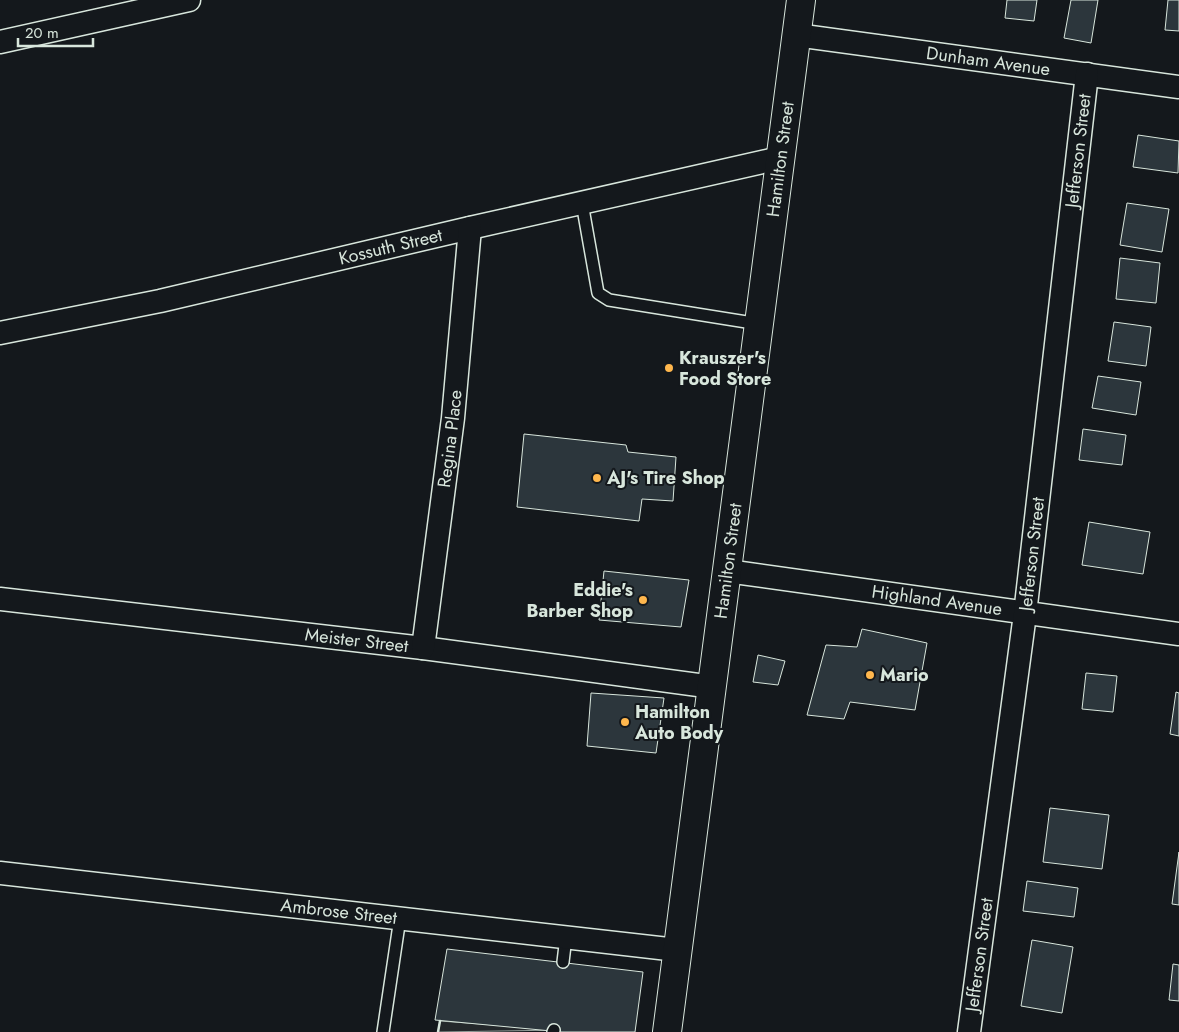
<svg xmlns="http://www.w3.org/2000/svg" width="1179" height="1032" font-family="Jost,sans-serif">
	<rect width="100%" height="100%" fill="#14181c"/>
	<path fill="#24282b" stroke="#939e99" d="M440,1021L562,1030L438,1032Z"/>
	<path fill="#2c363c" stroke="#d8e6dc" d="M1007,0H1037L1034,21L1005,18Z
		M1071,0H1098L1091,43L1064,38Z
		M1168,0H1179V31L1165,30Z
		M1138,135L1179,141L1178,173L1133,167Z
		M1127,203L1169,209L1162,252L1120,245Z
		M1120,258L1160,263L1156,303L1116,299Z
		M1114,322L1151,327L1146,366L1108,361Z
		M1098,376L1141,382L1136,415L1092,408Z
		M1083,429L1126,435L1122,465L1079,460Z
		M524,434L626,445L628,452L676,457L673,501L642,499L639,521L517,507Z
		M1089,522L1150,532L1143,574L1082,565Z
		M604,571L689,580L681,627L599,620Z
		M862,629L927,643L915,710L850,702L844,719L807,715L826,645L857,647Z
		M758,655L785,661L778,685L753,682Z
		M1086,673L1117,676L1113,712L1082,709Z
		M1176,692L1179,693V736L1170,734Z
		M591,693L664,698L656,753L587,746Z
		M1050,808L1109,815L1102,869L1043,862Z
		M1179,852V905L1172,904Z
		M1027,881L1078,888L1074,917L1023,911Z
		M1032,940L1073,947L1062,1013L1021,1006Z
		M447,949L643,972L635,1032H562L435,1020Z
		M1173,964L1179,965V1001L1169,1000Z"/>
	<g fill="none" stroke-linecap="round" stroke-linejoin="round">
		<defs>
			<path id="lane" d="M582,203L598,293L609,300L759,324
				M563,962L566,937
				M383,1032L400,918
				M553,1032L554,1030"/>
			<g id="street">
				<path id="s1" d="M796,35L1179,87"/>
				<path d="M0,42L189,0"/>
				<path id="s2" d="M0,333L160,301L470,228L780,158"/>
				<path id="s3" d="M727,571L1179,634"/>
				<path id="s4" d="M0,599L423,648L713,687"/>
				<path id="s5" d="M423,648L453,418L470,228"/>
				<path id="s6" d="M0,873L677,950"/>
				<path id="s7" d="M969,1032L1025,614L1087,74"/>
			</g>
			<g id="secondary">
				<path id="s8" d="M667,1032L801,0"/>
			</g>
		</defs>
		<use href="#lane" stroke="#d8e6dc" stroke-width="14"/>
		<use href="#street" stroke="#d8e6dc" stroke-width="25"/>
		<use href="#secondary" stroke="#d8e6dc" stroke-width="30"/>
		<use href="#lane" stroke="#14181c" stroke-width="11"/>
		<use href="#street" stroke="#14181c" stroke-width="22"/>
		<use href="#secondary" stroke="#14181c" stroke-width="28"/>
		<path stroke="#d8e6dc" stroke-width="2.5" d="M438,1032L440,1021"/>
	</g>
	<g fill="#ffb74d" stroke="#14181c" stroke-width="2">
		<circle cx="669" cy="368" r="5"/>
		<circle cx="597" cy="478" r="5"/>
		<circle cx="643" cy="600" r="5"/>
		<circle cx="870" cy="675" r="5"/>
		<circle cx="625" cy="722" r="5"/>
	</g>
	<g text-anchor="middle" dominant-baseline="central" stroke-width="4" stroke-linejoin="round" paint-order="stroke">
		<g font-size="18" fill="#d8e6dc" stroke="#14181c">
			<text stroke="none"><textPath href="#s1" startOffset="194">Dunham Avenue</textPath></text>
			<text stroke="none"><textPath href="#s7" startOffset="888">Jefferson Street</textPath></text>
			<text stroke="none"><textPath href="#s8" startOffset="880">Hamilton Street</textPath></text>
			<text stroke="none"><textPath href="#s2" startOffset="400">Kossuth Street</textPath></text>
			<text stroke="none"><textPath href="#s5" startOffset="211">Regina Place</textPath></text>
			<text stroke="none"><textPath href="#s7" startOffset="482">Jefferson Street</textPath></text>
			<text stroke="none"><textPath href="#s8" startOffset="475">Hamilton Street</textPath></text>
			<text stroke="none"><textPath href="#s3" startOffset="212">Highland Avenue</textPath></text>
			<text stroke="none"><textPath href="#s4" startOffset="359">Meister Street</textPath></text>
			<text stroke="none"><textPath href="#s6" startOffset="341">Ambrose Street</textPath></text>
			<text stroke="none"><textPath href="#s7" startOffset="78">Jefferson Street</textPath></text>
		</g>
		<g font-size="18" font-weight="bold" fill="#d8e6dc" stroke="#14181c" text-anchor="start">
			<text x="679" y="358">Krauszer's<tspan x="679" dy="21">Food Store</tspan></text>
			<text x="607" y="478">AJ's Tire Shop</text>
			<text x="633" y="590" text-anchor="end">Eddie's<tspan x="633" dy="21">Barber Shop</tspan></text>
			<text x="880" y="675">Mario</text>
			<text x="635" y="712">Hamilton<tspan x="635" dy="21">Auto Body</tspan></text>
		</g>
	</g>
	<path d="M18 38v8h75v-8" fill="none" stroke="#d8e6dc" stroke-width="2.5"/>
	<text x="25" y="38" font-size="15" fill="#d8e6dc" stroke="#14181c" stroke-width="4" paint-order="stroke">20 m</text>
</svg>
